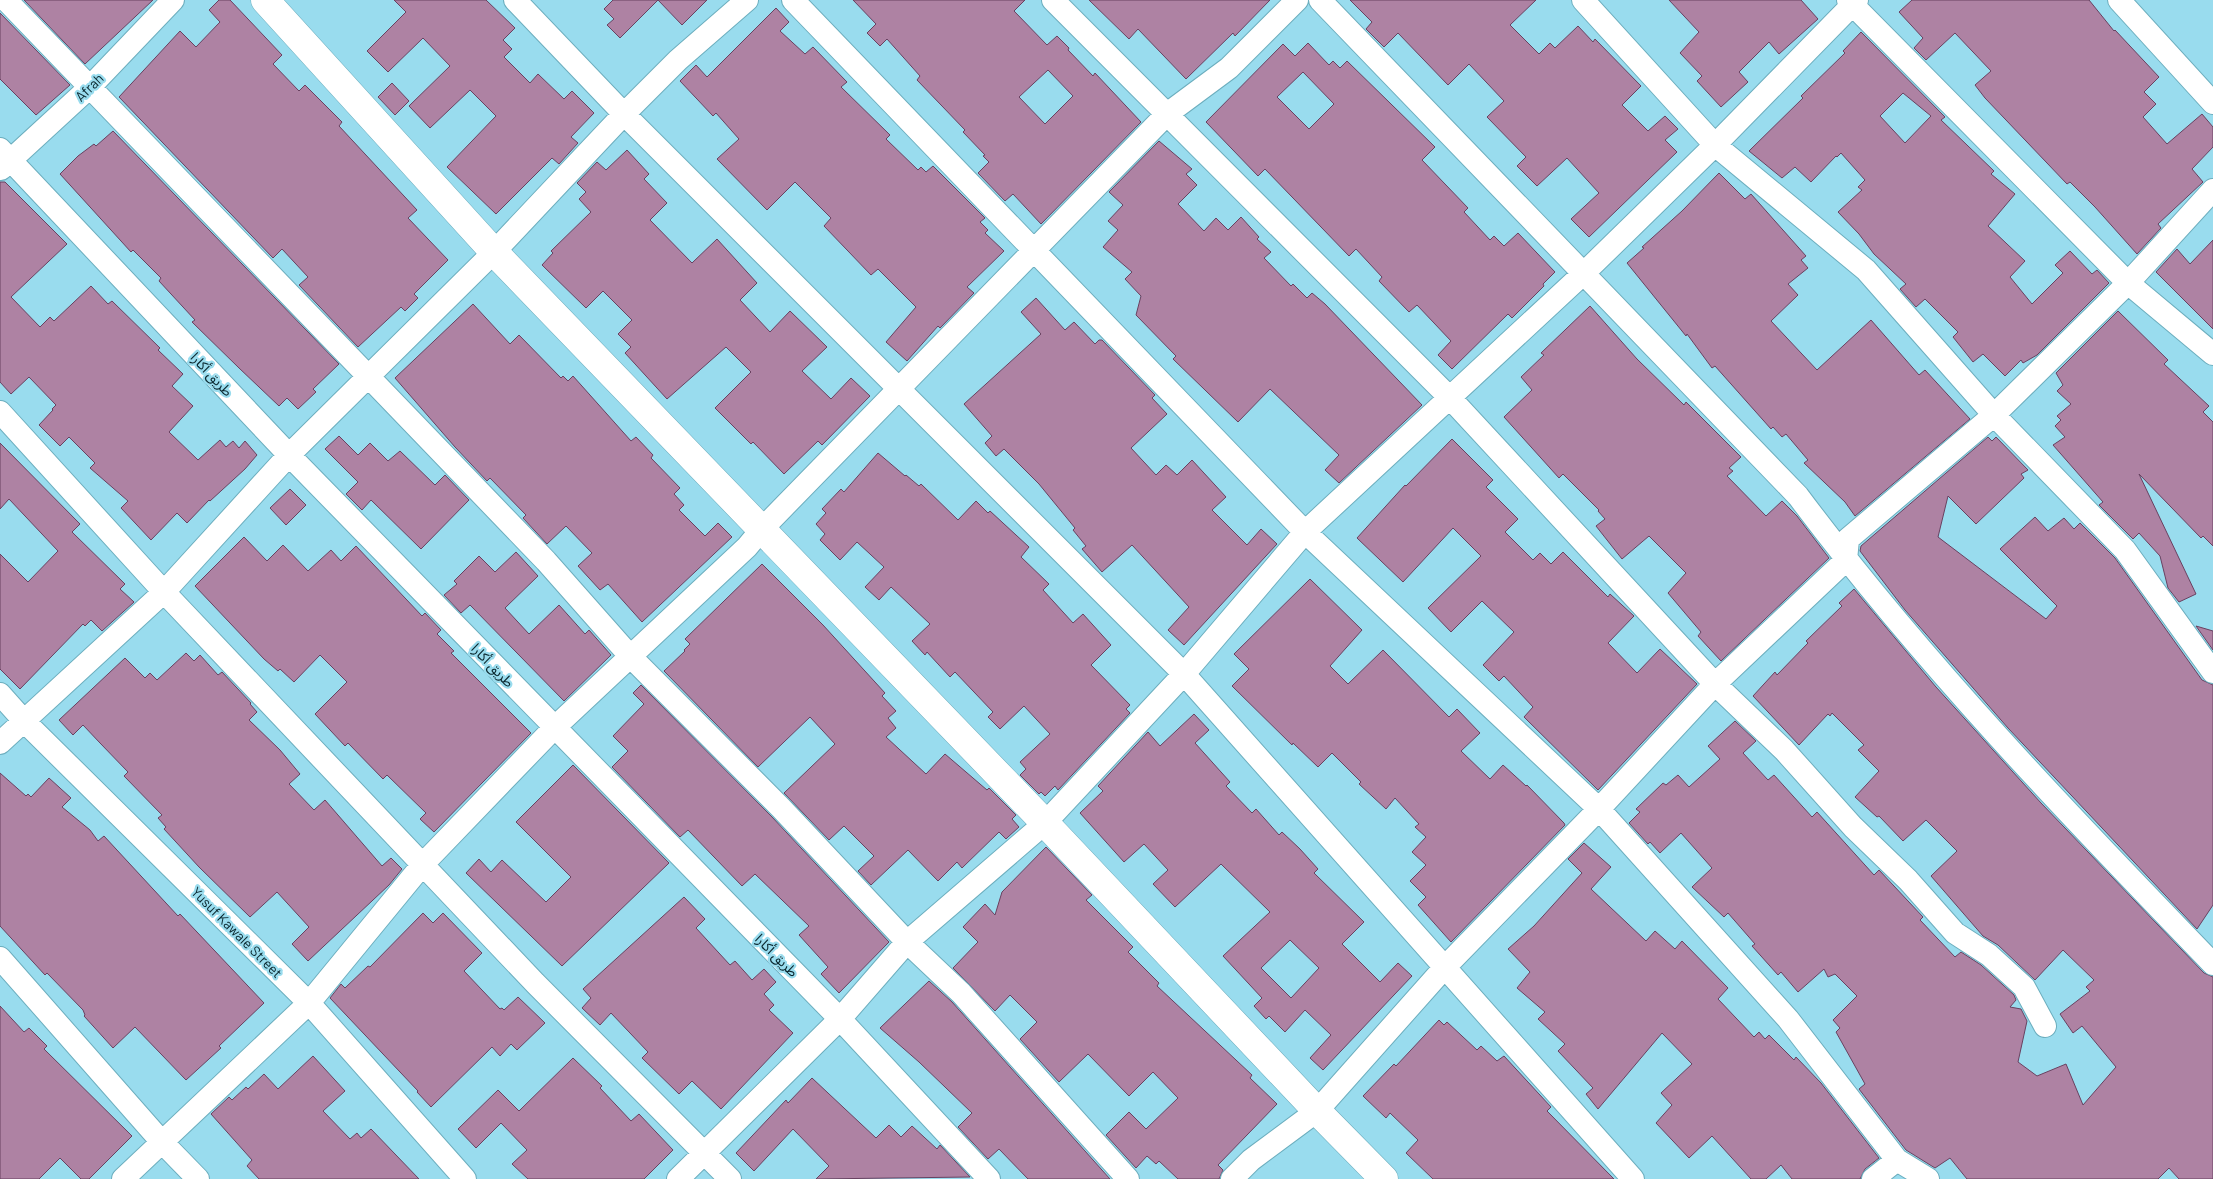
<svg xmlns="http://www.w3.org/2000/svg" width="2213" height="1179" font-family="Barlow,'Noto Sans Arabic',sans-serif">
	<rect width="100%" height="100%" fill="#99dcee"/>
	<path fill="#ae82a3" stroke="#694160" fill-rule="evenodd" d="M24,0H153L85,64Z
		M219,0H230L282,55L273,64L299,91L305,85L342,122L339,126L417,210L408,218L448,260L414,294L418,298L405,311L401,307L358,347L299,285L308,277L282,249L273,258L119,97L180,31L196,47L220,22L209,10Z
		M394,0H486L515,28L503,40L512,49L504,57L530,83L538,74L564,99L572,91L594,113L571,137L578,143L559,164L552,158L496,214L447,167L496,116L470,90L430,128L409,106L450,66L423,38L388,72L367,51L406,12Z
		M613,0H658L620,38L607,25L614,19L604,9Z
		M658,0H707L682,25Z
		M853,0H1025L1014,11L1047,45L1057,36L1069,48L1068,50L1093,76L1095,73L1141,122L1041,224L1013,194L1005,201L978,173L989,162L983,156L985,155L963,132L965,130L917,80L920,76L887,39L880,46L867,33L876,24ZM1048,70L1073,96L1045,124L1019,97Z
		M1089,0H1270L1235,36L1233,33L1186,79L1138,29L1129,39Z
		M1350,0H1536L1510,25L1539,54L1550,43L1555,48L1578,26L1593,42L1595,39L1641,86L1622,105L1648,131L1665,116L1678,129L1665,140L1677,152L1589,237L1571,219L1599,193L1567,158L1537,186L1517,166L1526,157L1487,117L1504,101L1469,64L1448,85L1398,33L1384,47L1366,29L1372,22Z
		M1669,0H1801L1818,19L1779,54L1769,42L1739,72L1748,82L1721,107L1697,81L1702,76L1680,53L1699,32Z
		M1912,0H2089L2114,31L2115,30L2159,77L2144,92L2156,104L2143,117L2167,144L2202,114L2213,127V147L2192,169L2203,182L2158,224L2161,228L2137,254L2095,207L2070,182L2067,184L1985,98L1975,85L1991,71L1955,33L1926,60L1914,48L1923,38L1899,12Z
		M776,8L789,22L780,31L805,54L813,47L847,82L841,87L890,135L886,139L918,170L921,167L926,172L933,166L985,218L980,222L988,230L985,233L1004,251L967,287L974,293L940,328L938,326L907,361L886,342L916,307L878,269L871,275L824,226L831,218L795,182L767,210L717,159L739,139L716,113L713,116L680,81L696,65L707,77Z
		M0,13L70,85L36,115L0,79Z
		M1861,32L1945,117L1941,120L1994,171L1991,174L2015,194L1988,226L2025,261L2010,277L2032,304L2063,273L2055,265L2070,251L2092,274L2097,270L2109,283L2037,355L2023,363L2021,360L2005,376L1983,354L1973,362L1953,337L1958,332L1925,299L1916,307L1900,289L1906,284L1874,254L1859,234L1838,212L1862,190L1858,187L1865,180L1841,153L1837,157L1836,156L1811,182L1795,167L1782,178L1749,151L1803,98L1801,96L1845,53L1843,51ZM1903,93L1931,116L1905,143L1880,116Z
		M1308,43L1329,65L1333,61L1340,68L1347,61L1435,147L1422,160L1468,208L1464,212L1490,240L1494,236L1504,246L1518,233L1555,272L1543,284L1544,286L1512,318L1508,314L1452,369L1438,355L1451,341L1417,305L1409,312L1379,281L1382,277L1356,249L1349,256L1265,169L1258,176L1206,122L1283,44L1295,56ZM1303,72L1334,104L1309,129L1277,97Z
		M392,83L409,101L395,115L378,97Z
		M113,131L339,364L313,389L316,392L298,409L287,398L279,406L239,368L192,322L195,320L159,281L161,278L133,250L131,252L60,174L78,156L94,144L96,146Z
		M1159,141L1192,169L1186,174L1197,185L1178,204L1204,231L1216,218L1228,230L1241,217L1259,237L1257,239L1271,252L1264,258L1291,286L1293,284L1307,298L1312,293L1325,304L1422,405L1339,483L1325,470L1339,455L1270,389L1238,422L1173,359L1176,356L1136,315L1141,296L1125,279L1132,272L1103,247L1118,230L1108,221L1123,205L1109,192Z
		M627,150L649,174L644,179L667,203L650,220L692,263L717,239L757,283L740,300L770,332L790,311L827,347L802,371L831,399L851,378L870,396L822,445L818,441L784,474L753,442L751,444L715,408L751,372L726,347L667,399L625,353L631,347L618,334L632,320L603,291L586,308L542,265L553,253L551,251L591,212L579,199L586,192L577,183L597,162L606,170Z
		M1719,173L1745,199L1751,194L1806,256L1801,260L1808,268L1788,284L1798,295L1771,321L1817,370L1871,320L1919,375L1925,370L1970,419L1855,516L1845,502L1804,463L1808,460L1786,434L1782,437L1773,427L1771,429L1715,366L1712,368L1687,334L1686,336L1627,263L1644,248L1642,247L1682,211Z
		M0,182H5L67,244L11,297L40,327L50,317L54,321L91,286L108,304L112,301L160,348L158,350L183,374L172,386L193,406L169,432L198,460L220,440L226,447L233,441L239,448L245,441L257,455L245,469L210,501L209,500L187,523L177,513L151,540L121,508L128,501L90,468L95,463L69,437L60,446L39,425L53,410L52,409L56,405L29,377L11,394L0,382Z
		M2213,240V329L2156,272L2177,249L2190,264Z
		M1036,298L1065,330L1074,322L1095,344L1099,340H1102L1155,395L1152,398L1167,414L1131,448L1156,475L1166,465L1177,475L1192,460L1226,497L1212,510L1247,545L1261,529L1277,544L1184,645L1168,630L1189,607L1132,545L1102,572L1082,549L1086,546L1073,530L1075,528L1039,484L1004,449L996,456L985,443L992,436L964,404L1041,334L1021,312Z
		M473,304L510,344L519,335L561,378L563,376L568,381L573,376L631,441L636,437L653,455L651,458L680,488L674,494L684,505L679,510L705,536L718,523L732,537L642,622L608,584L600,590L578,566L592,553L566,526L547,544L523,518L526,515L490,478L487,481L455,447L395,378Z
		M1590,306L1637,359L1684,405L1686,402L1741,457L1729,468L1733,471L1727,476L1766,516L1782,501L1797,516L1829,558L1721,661L1698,636L1701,632L1668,593L1686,573L1649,536L1622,559L1596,526L1605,519L1598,511L1599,510L1563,474L1559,478L1504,417L1532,390L1521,377L1544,355L1541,353Z
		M2118,311L2168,360L2164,364L2209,406L2203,412L2213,422V546L2203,536L2201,538L2139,474L2196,594L2179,602L2168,588L2160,556L2139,533L2133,539L2099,505L2103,502L2053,445L2065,437L2055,426L2061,420L2057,416L2071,404L2057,391L2063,385L2056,373Z
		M339,436L358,455L370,443L388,461L400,451L435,485L445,475L469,500L421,549L371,500L362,510L346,494L358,482L325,449Z
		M1988,437L1992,441L1996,437L2028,470L2021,474L2024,478L1976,524L1948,496L1938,537L2046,619L2057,606L2000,549L2035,517L2048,531L2064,518L2074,529L2080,523L2115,558L2202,680L2213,685V905L2197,929L2008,728L1905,610L1860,551L1861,546Z
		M1452,439L1493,480L1486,487L1518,519L1505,532L1533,560L1540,553L1551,564L1563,552L1608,597L1610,594L1634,616L1608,643L1637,673L1660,649L1697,684L1598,790L1524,717L1533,707L1504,676L1499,681L1483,665L1514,632L1482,601L1451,632L1428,608L1481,556L1453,528L1403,582L1357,538L1405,485L1406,486Z
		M0,443L80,524L72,532L125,584L120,589L134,602L102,631L91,620L85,626L83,624L20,689L0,669V554L28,582L58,551L9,499L0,509Z
		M878,453L905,476L906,475L919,486L921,484L958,520L976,501L988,513L990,511L1029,547L1021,557L1049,584L1043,590L1073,623L1083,614L1111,645L1091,665L1130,705L1126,709L1130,713L1058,790L1055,786L1045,796L1041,792L1039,794L1020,775L1026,769L1020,762L1050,734L1024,706L1000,729L988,717L993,712L955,672L950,677L927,652L925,655L912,641L930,624L891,587L879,600L865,587L884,567L857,542L840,560L820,540L825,534L816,524L826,513L822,509L841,489L844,492Z
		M290,489L306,505L286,525L270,508Z
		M244,537L267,561L283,545L308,571L331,550L341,561L356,546L422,616L425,613L441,630L437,634L454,651L451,653L531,733L434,832L420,819L426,813L387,775L383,779L348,743L345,746L315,714L347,682L320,655L294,682L280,669L278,671L264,659L195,586Z
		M516,552L538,576L505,608L529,634L559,605L585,634L589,630L611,655L564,701L470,605L461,613L444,595L457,584L454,581L479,556L495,572Z
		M762,564L823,625L885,693L882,696L896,711L888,718L896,728L886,737L926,774L945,754L987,790L989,788L1016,815L1012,819L1019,827L1008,837L1006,839L999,832L962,868L957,862L938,881L908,850L871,885L858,871L874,856L844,826L829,840L784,793L835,744L810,717L758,767L664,671L685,651L684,650L690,644L685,639Z
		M1310,579L1362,630L1330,666L1348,684L1383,650L1449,717L1457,709L1480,733L1461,751L1490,779L1503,765L1526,786L1527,785L1564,823L1565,825L1451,942L1418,905L1426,897L1410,881L1426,865L1412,852L1426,837L1415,827L1419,824L1395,798L1386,809L1359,784L1361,782L1332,753L1318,767L1293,743L1292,745L1232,686L1249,669L1234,654Z
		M1854,589L1936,687L2041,803L2204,973L2213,977V1179H2179L2169,1168L2158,1179H1967L1950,1158L1935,1168L1906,1150L1859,1089L1865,1084L1836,1032L1840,1028L1833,1020L1857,996L1835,974L1828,977L1824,969L1798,992L1781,972L1778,975L1752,946L1755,944L1728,913L1724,917L1692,887L1712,868L1681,833L1660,853L1650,842L1648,844L1629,823L1640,812L1636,809L1663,783L1666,785L1678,775L1689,787L1720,759L1708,746L1735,721L1756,741L1743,753L1768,780L1774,775L1812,817L1817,812L1874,875L1879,870L1923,917L1920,920L1955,957L1961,952L1981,965L2014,995L2016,1000L2010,1007L2021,1009L2027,1021L2018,1062L2037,1076L2066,1064L2083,1105L2116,1067L2082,1026L2073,1033L2060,1014L2090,991L2086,987L2094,980L2063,950L2035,980L1998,945L1983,936L1931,876L1957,851L1926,820L1903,841L1879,816L1877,817L1855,797L1879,771L1858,750L1864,745L1832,713L1830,716L1828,714L1799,745L1753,696L1775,672L1777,675L1808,643L1806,641L1842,606L1839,603Z
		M2196,626L2213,631V650Z
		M186,653L194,661L200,655L218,675L222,672L251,703L250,704L257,712L249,720L280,750L300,774L289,784L314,810L325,800L382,866L391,858L402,869L389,885L308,961L292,944L309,927L277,892L250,917L199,867L164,829L166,827L158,818L162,815L124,776L128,772L100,743L83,725L73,735L59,720L125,658L145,678L150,673L157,680Z
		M641,685L772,817L889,942L839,993L821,974L828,967L799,935L809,926L755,874L742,886L688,830L680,837L612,767L628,751L613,736L644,704L633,693Z
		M1194,714L1209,730L1195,743L1230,782L1226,786L1252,813L1256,809L1279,835L1282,832L1300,849L1318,869L1314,873L1364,922L1342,944L1380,982L1398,963L1412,976L1323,1070L1310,1058L1331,1035L1305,1010L1285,1032L1269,1016L1266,1019L1254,1006L1262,998L1223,956L1270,912L1221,864L1175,907L1153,884L1168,870L1144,844L1124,862L1080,813L1103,791L1098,786L1148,732L1160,746ZM1290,940L1319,968L1291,998L1261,968Z
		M573,765L669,863L562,966L466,873L479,859L491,872L502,860L546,902L571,877L516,822Z
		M0,773L26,796L28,794L31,797L49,778L71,798L62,807L90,830L98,841L104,836L178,916L180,914L264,1003L219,1046L221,1048L186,1080L135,1027L113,1048L84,1016L85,1015L83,1010L47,973L45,975L0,926Z
		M1584,843L1611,867L1591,889L1646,941L1655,931L1675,949L1682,941L1728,988L1718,999L1754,1037L1759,1032L1765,1039L1769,1035L1794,1060L1796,1057L1821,1083L1879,1158L1865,1169L1860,1179H1792L1781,1165L1766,1179H1751L1712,1136L1689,1158L1656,1123L1672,1105L1661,1093L1692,1064L1662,1033L1598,1109L1586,1094L1593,1088L1558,1051L1565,1044L1538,1019L1545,1012L1517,988L1530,972L1508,949L1534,926L1582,873L1568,859Z
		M1046,847L1092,895L1086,900L1133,947L1128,952L1159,983L1157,986L1252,1075L1250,1078L1277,1104L1218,1165L1223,1170L1219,1179H1178L1159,1161L1156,1164L1147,1156L1136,1168L1106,1135L1129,1112L1146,1129L1178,1098L1153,1072L1129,1096L1088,1054L1059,1082L1020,1039L1037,1022L1010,995L995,1011L953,968L978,942L963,927L985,904L995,915L1002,892Z
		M684,897L705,919L696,928L730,965L735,961L752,980L764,969L776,982L764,994L774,1005L769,1010L793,1033L721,1109L692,1081L679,1094L642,1058L648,1052L611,1013L600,1025L582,1008L591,998L583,989Z
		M423,913L433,923L443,913L482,953L464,971L500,1009L502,1008L504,1010L518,997L545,1023L517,1050L511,1044L500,1056L492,1047L431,1107L417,1092L418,1091L330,998L341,984L345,988L368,966L370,967Z
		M929,981L952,1002L1110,1179H1028L999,1149L988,1159L958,1127L972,1113L919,1062L880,1028Z
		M0,1006L24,1032L29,1028L47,1046L44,1049L132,1136L89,1179H81L60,1158L39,1179H0Z
		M1439,1020L1444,1025L1447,1022L1477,1050L1481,1046L1497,1061L1504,1056L1551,1107L1547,1111L1614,1179H1433L1406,1153L1418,1140L1390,1113L1386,1118L1363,1096L1394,1064L1396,1066Z
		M313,1056L345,1091L323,1111L350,1139L357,1133L361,1138L371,1129L419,1179H259L247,1166L252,1160L211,1114L229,1097L232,1100L246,1087L248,1089L264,1074L278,1089Z
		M573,1058L602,1086L600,1088L631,1121L639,1114L673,1150L644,1179H528L512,1164L527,1150L501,1123L476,1148L458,1129L498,1090L519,1111Z
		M812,1078L876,1138L889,1125L901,1137L912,1126L937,1149L940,1145L970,1177L816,1179L829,1166L793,1129L754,1171L736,1153L786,1100L788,1103Z"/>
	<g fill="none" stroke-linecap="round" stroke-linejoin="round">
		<defs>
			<path id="minor" d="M6,0L546,561L630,656L781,808L907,942L961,993L1128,1179
				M515,0L624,114L1184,674L1633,1179
				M793,0L1305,532L1599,809L1788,1019L1897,1160L1928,1179
				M1053,0L1451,399L1715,684L1784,750L1853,827L1908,880L1955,933L1989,955L2024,987L2045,1026
				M1320,0L1798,496C1923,663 2068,814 2213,964
				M1583,0L1715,145L1866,270L1994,415L2125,550L2213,672
				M1848,0L2128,283L2213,354
				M2119,0L2213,103
				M0,149L289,455L840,1019L989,1179
				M1,169L89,88L173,0
				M0,412L164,592L535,983L730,1179
				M0,694L25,722L309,1003L465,1179
				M0,743L164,592L289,455L494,252L624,114L678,60L747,0
				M0,958L161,1141L198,1179
				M123,1179L309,1003L423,864L554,728L747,547L762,529L1167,114L1229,68L1297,0
				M678,1179L840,1019L907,942L1045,823L1184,674L1305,532L1584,273L1715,145L1857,0
				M1232,1179L1251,1160L1317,1111L1445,967L1599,809L1715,684L1846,560L1848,539L1994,415L2128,283L2213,190
				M1873,1179L1897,1160"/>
			<path id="tertiary" d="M265,0L494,252L1045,823L1317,1111L1384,1179"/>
		</defs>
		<use href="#minor" stroke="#6caebe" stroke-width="24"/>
		<use href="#tertiary" stroke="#6caebe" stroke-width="29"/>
		<use href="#minor" stroke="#fff" stroke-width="22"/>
		<use href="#tertiary" stroke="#fff" stroke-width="28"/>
	</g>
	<g text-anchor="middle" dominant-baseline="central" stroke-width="4.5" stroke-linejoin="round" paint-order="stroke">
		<g font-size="14" fill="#09252c" stroke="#99dcee">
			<text transform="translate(89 87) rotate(-44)">Afrah</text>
			<text transform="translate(212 374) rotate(47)">طريق أكارا</text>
			<text transform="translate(493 665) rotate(46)">طريق أكارا</text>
			<text transform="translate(237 932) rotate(45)">Yusuf Kawale Street</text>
			<text transform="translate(777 955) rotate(45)">طريق أكارا</text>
		</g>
	</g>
</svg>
